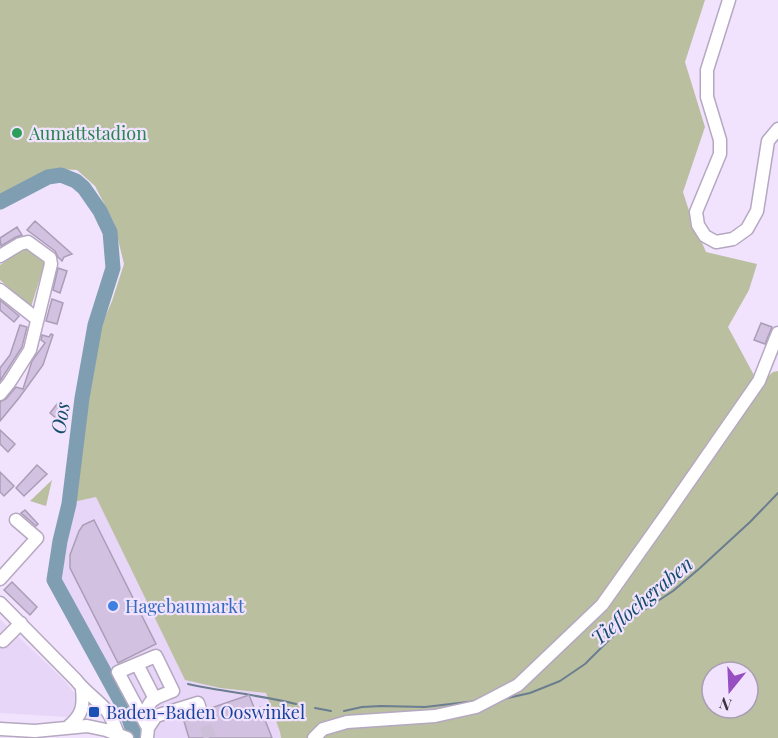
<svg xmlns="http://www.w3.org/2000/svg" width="778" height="738" font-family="'Playfair Display',serif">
	<rect width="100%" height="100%" fill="#f1e2fe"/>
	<path fill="#e8d6f8" d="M96,496L185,680L220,688L266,693L280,732L281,738H149L135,724L58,578L73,502Z
		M0,619L64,680L77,696L74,710L67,717L0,713Z"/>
	<path fill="#babfa0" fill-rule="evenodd" d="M0,0H705L685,62L705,127L683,192L691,217L706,252L757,264L749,290L728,327L755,377L764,380L773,372L778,371V738H281L280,732L266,693L220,688L185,680L96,497L73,502L88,375L100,329L112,301L124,264L114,223L95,186L77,170L55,169L29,179L0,196ZM712,672H748V708H712Z
		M26,247L45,262L31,307L0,280V265Z
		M52,480L46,506L30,501Z"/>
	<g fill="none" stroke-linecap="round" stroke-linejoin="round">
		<path stroke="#6b7e90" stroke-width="2" d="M188,684C224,692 260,695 296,704
			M503,699L530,693L560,681L585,664L611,638L635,616L673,591L700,568L750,522L778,493
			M315,708L331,711
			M344,711L362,707L381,706L425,707L476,701"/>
		<path stroke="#7f9eb2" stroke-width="15" d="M0,202L48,177L61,175L76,181L84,188L100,211L110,232L113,268L95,325L82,398L69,504L60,541L54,580L128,715L135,738"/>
	</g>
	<path fill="#d2c1e0" stroke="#ab9db7" stroke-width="1.5" d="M35,221L72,254L64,257L62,261L58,257L55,251L27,230Z
		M17,227L22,235L16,237L1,246L0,238Z
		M58,268L67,271L60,293L53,290Z
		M52,299L63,303L57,324L46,321Z
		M0,300L19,316L14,322L0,310Z
		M761,323L772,327L765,344L754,340Z
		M20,325L27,327L22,347L0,381V368L10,355Z
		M51,334L53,335L43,365L19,398L0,421V402L6,399L16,387L23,389L32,361L45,343L41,340L42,335L49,337Z
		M57,404L65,411L58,420L50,413Z
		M0,430L15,444L8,452L0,444Z
		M37,465L47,474L24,496L16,488Z
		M0,472L14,486L4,496L0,492Z
		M25,510L38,524L36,526L21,513Z
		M94,520L156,644L118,663L70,568V555L79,531L83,525Z
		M12,582L37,607L30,615L4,590Z
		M249,695L255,710L260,707L272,738H189L183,718L194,714L198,717H203L207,714L208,709Z"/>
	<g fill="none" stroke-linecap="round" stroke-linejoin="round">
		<path stroke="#cdbfd8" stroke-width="12" stroke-dasharray="12 6" stroke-linecap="butt" d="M200,709L210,738"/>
		<defs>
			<path id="minor" d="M729,0L707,70V97L720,140V154L696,212L698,225L705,236L716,242L733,239L747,229L757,211L768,141L778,129
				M0,256L20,244L28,242L50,258L51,264L30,350L9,383L0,394
				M0,290L37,319
				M0,579L37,538L16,520
				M0,603L76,680C85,692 98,700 107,711C112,718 115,726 118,734
				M3,641L21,623
				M137,664L155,699
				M143,719C150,697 153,699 173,691L156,656L118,672L148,728
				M68,727C82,715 84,707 82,689
				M0,729L35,731L87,726L106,730L127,738
				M147,738L148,728L156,716L198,703L200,709
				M314,738L323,729L347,722L435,716L476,707L518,685L602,605L668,512L759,381L778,333"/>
		</defs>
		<use href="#minor" stroke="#b5a8c1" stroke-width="15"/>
		<use href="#minor" stroke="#fff" stroke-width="12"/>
	</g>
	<circle fill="#2e9e5b" stroke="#f1e2fe" stroke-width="2" cx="17" cy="133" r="6"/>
	<circle fill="#3f7fe0" stroke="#f1e2fe" stroke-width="2" cx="113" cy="606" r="6"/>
	<rect fill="#1a4fb4" stroke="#f1e2fe" stroke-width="2" x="88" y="706" width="12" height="12" rx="3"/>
	<g text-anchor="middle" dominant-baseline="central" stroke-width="4.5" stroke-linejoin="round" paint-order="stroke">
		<g font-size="18" fill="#27864d" stroke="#f1e2fe" text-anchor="start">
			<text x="29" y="133">Aumattstadion</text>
		</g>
		<g font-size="18" fill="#366cbe" stroke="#f1e2fe" text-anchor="start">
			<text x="125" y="606">Hagebaumarkt</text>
		</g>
		<g font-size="18" fill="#164399" stroke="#f1e2fe" text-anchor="start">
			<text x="106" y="712">Baden-Baden Ooswinkel</text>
		</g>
		<g font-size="20" font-style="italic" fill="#154e6b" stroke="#f1e2fe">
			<text transform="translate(59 418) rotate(-81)">Oos</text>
			<text transform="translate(641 600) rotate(-40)">Tieflochgraben</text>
		</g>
	</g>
	<g transform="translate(730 690) rotate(198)"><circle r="28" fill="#f1e2fe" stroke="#a89db2" stroke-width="1.5"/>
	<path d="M0-4.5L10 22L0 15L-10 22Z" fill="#964ec1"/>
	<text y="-9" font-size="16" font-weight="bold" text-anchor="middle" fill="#3b353f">N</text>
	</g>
</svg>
